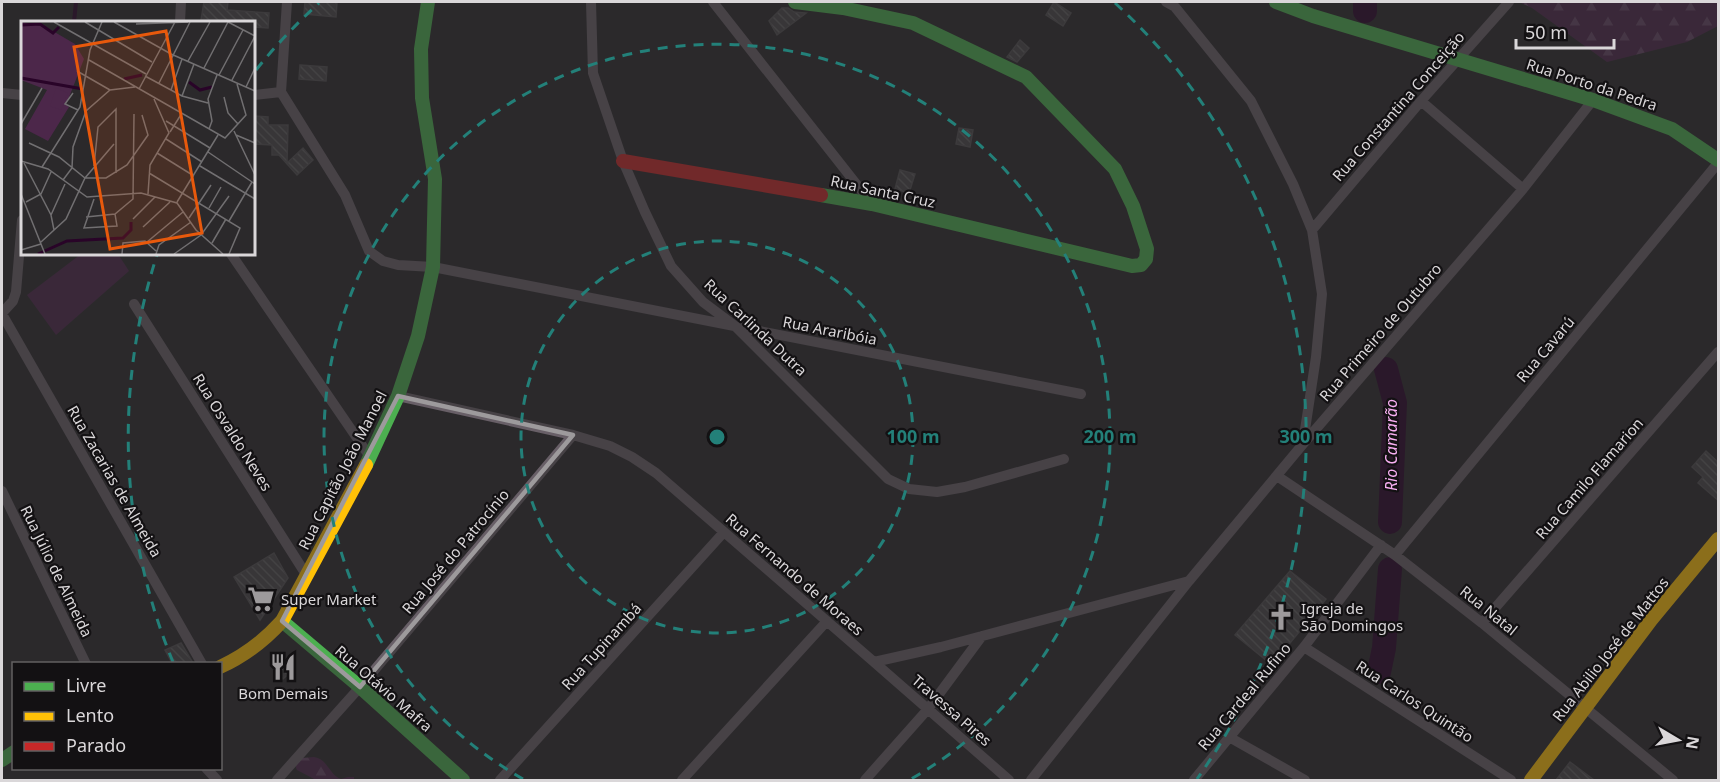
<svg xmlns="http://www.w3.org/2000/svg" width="1720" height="782" font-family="'Noto Sans',sans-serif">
	<defs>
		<pattern id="forest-firs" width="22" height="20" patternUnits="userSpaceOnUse" patternTransform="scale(1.5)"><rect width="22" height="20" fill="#4c274a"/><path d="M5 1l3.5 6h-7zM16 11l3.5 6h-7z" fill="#654664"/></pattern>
		<pattern id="building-back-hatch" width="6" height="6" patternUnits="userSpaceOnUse" patternTransform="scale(1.5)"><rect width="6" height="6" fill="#474547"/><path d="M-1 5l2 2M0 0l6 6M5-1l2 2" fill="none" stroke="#615f61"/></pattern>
	</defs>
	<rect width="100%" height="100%" fill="#2b292b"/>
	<path fill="url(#forest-firs)" d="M1519,2H1718V26L1687,42L1607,62L1532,8Z
		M314,757C328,759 329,775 341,779L348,777H354V780H316L297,770C294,765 298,761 302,758Z"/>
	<path fill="#4c274a" d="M81,254H118L129,271L56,335L27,295Z"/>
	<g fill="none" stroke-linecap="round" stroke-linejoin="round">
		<path stroke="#290428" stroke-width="4" d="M74,22L76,2"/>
		<path stroke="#290428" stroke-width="24" d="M1365,11V2
			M1386,369L1395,403L1390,522
			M1379,672L1384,648L1390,569"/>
	</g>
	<path fill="url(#building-back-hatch)" stroke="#504e50" stroke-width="1.5" d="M204,2H228L227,10L269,13L268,28L254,27V22H225L201,20Z
		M305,2H337L336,17L304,14Z
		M1054,2L1071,13L1063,26L1046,15Z
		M782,8H788L794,12L806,13L777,35L769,21Z
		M1020,40L1029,48L1017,62L1007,57Z
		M300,65L327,67L326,81L299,79Z
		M254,116L268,117V125H288L287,163L303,148L313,160L297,175L279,155H272V145L254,144Z
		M959,128L973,130L970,147L956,144Z
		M900,170L915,174L909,193L895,189Z
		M1706,451L1719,463V501L1698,483L1703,477L1692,467Z
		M274,553L288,578L260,620L234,577Z
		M1290,571L1326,599L1272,665L1235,635Z
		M181,643L193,663H172L165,650Z
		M283,657L293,670L283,679L272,665Z
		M1570,762L1594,780H1556Z"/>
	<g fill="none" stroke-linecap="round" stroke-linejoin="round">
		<path stroke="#685f67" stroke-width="10" d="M287,2L281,92L345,195L369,251L383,261L398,265L433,267L1081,394
			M591,2L593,73L623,161L645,212L671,266L703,302L735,326L888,479L909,489L937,492L965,487L1064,459
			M713,2L872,204
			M1166,2L1175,7L1251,101L1293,184L1312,230L1322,294L1316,357L1303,443
			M180,22L181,2
			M2,93L22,95
			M254,95L281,92
			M1421,101L1523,189
			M1312,230L1421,101L1509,2
			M231,254L370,457
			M134,304L307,576
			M2,313L13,301L16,292L22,220
			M2,314L202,664
			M398,396L573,435L610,446L632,457L656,473L874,662L941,647L1189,581
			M1277,476L1395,555L1482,623L1673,780
			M2,491L86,664
			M1395,555L1718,163
			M1482,623L1718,352
			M1304,647L1511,780
			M874,662L1009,780
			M1229,737L1305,780
			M206,768L217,780
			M277,780L360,687L573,435
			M500,780L724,532
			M682,780L827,621
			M865,780L928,709L982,636
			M1031,780L1189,581L1303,444L1523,189L1593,100
			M1194,780L1304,647L1381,545"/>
		<path stroke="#4caf50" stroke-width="14" d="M795,2L843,8L913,23L1026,77L1115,169L1133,206L1147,249L1146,259L1141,265L1132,266L872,204L821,195
			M1276,2L1313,16L1593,100L1672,129L1718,160
			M366,465L398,396L418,336L433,267L435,179L422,98L421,49L428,2
			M282,621L360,687L463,780
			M2,760L14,752"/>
		<path stroke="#ffc107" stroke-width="14" d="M220,667C244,656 264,641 282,621L366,465
			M1531,780L1651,620L1718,539"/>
		<path stroke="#c62828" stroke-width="14" d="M623,161L821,195"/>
	</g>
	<path d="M0 0H1720V782H0ZM398,396L573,435L360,687L282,621Z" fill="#2b292b" fill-opacity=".55" fill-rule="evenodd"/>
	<path fill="none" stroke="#9d9a9c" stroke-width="4.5" stroke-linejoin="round" d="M398,396L573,435L360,687L282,621Z"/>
	<g fill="none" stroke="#238079" stroke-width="3" stroke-dasharray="10 8">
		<circle cx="717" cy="437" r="196"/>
		<path d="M523 779A393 393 0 1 1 911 779"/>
		<path d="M173 662A589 589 0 0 1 157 255M256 70A589 589 0 0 1 319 3M1115 3A589 589 0 0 1 1197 779"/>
	</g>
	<defs>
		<symbol id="supermarket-bare" viewBox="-9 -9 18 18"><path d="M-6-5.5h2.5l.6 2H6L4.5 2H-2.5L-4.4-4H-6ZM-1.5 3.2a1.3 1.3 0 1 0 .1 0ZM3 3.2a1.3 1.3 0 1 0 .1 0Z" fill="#9d9a9c" stroke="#131113" stroke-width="2.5" paint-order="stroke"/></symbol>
		<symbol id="church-bare" viewBox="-9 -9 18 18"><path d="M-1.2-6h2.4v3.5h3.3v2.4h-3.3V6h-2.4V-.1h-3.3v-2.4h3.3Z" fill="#9d9a9c" stroke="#131113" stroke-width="2.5" paint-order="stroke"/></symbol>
		<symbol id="restaurant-bare" viewBox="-9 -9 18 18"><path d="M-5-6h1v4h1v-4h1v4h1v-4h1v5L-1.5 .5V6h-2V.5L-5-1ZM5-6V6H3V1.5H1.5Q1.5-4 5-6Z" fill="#9d9a9c" stroke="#131113" stroke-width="2.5" paint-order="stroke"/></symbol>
	</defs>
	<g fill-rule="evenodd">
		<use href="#supermarket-bare" x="242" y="580" width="38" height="38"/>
		<use href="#church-bare" x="1262" y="598" width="38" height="38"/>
		<use href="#restaurant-bare" x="264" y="648" width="38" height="38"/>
	</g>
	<g text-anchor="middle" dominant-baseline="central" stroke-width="4.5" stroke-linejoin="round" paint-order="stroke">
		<g font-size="15" fill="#dad7d9" stroke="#131113">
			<text transform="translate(1592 84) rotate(18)">Rua Porto da Pedra</text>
			<text transform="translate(1398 106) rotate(-49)">Rua Constantina Conceição</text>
			<text transform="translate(883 191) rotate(12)">Rua Santa Cruz</text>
			<text transform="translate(756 327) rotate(43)">Rua Carlinda Dutra</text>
			<text transform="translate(830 330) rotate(11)">Rua Araribóia</text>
			<text transform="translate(1380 332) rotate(-49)">Rua Primeiro de Outubro</text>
			<text transform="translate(1545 349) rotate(-50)">Rua Cavarú</text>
			<text transform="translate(233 432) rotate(58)">Rua Osvaldo Neves</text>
			<text transform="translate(342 470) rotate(-63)">Rua Capitão João Manoel</text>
			<text transform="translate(1589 478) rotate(-49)">Rua Camilo Flamarion</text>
			<text transform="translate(115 481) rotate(60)">Rua Zacarias de Almeida</text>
			<text transform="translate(455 551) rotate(-50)">Rua José do Patrocínio</text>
			<text transform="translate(57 571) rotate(64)">Rua Júlio de Almeida</text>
			<text transform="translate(795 574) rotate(41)">Rua Fernando de Moraes</text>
			<text transform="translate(1489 610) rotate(39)">Rua Natal</text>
			<text transform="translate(601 646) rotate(-48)">Rua Tupinambá</text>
			<text transform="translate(1610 649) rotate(-52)">Rua Abilio José de Mattos</text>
			<text transform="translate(384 688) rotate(41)">Rua Otávio Mafra</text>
			<text transform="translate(1244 696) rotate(-50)">Rua Cardeal Rufino</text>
			<text transform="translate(1415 701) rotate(33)">Rua Carlos Quintão</text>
			<text transform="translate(952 710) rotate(41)">Travessa Pires</text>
		</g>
		<g font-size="15" fill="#dad7d9" stroke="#131113" text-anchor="start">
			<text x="281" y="599">Super Market</text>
			<text x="1301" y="608">Igreja de<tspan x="1301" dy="17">São Domingos</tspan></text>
			<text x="283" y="693" text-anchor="middle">Bom Demais</text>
		</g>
		<g font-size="16" font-style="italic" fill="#f8aff2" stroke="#131113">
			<text transform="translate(1391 445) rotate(-90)">Rio Camarão</text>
		</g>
	</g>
	<g transform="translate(21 21)">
		<rect width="234" height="234" fill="#2b292b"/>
		<path d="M0,1L25,6L54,23L63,38L45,84L48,86L27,120L4,108L26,69L0,59Z" fill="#4c274a"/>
		<path d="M35,67L47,72L40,89L29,85Z" fill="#4c274a"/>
		<path fill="none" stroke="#290428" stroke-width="3" d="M0,4L19,3L32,12L38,6M0,57L62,68M103,58L121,54M168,61L179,69L191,66M17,233L46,220L102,217L110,209V201"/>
		<path fill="none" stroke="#716f71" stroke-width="1.5" d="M33,1L125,53M64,1L131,41M93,1L150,33L234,70M207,1L234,15M115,3L167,1M68,39L204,117L225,94L216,63M167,40L189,1M183,47L207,1M56,50L89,69M198,54L222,9M124,55L161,75L187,82M211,59L234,15M138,62L169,1M225,66L234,47M118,68L154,1M150,69L161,38M52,72L44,83L57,89M161,75L173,43M203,76L207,92L217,103M145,100L189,127M0,103L21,67M188,108L191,100L187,78L196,54M213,110L234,154M149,111L161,92M215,114L234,122M145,118L181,141M8,122L38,136L64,157H85L106,144L127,114L121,94M187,131L234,163M136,132L173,155M0,140L27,148L66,176L120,172L156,182L175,209L202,233M3,142L30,194L33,209M73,145L77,106L95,88V152M179,145L234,178M21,146L59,86L69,29L81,1M128,152L219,207L208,233M42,159L51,147L52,126L65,90L89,69L114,66M0,173L24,233M127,173L129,144L148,112L133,78M73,178L63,207L96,205L94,193M5,181L20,173L30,151M156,181L197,114M188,187L200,166M30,194L44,163M65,196L94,193L112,178L113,93M168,197L190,164M112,198L134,176M208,200L231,161M122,206L149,181M20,221L45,198L64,157L93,123M126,221L162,191M191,222L205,198M0,229L20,223M101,233L102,222L124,220L135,230M135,233L138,224L170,201M153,233L180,214L208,175"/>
		<path fill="#e8590c" fill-opacity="0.15" stroke="#e8590c" stroke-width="3" d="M145,10L181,212L89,228L53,26Z"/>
		<rect width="234" height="234" fill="none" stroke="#dad7d9" stroke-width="3"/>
	</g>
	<circle cx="717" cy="437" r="9" fill="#238079" stroke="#131113" stroke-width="3"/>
	<g font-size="18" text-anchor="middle" font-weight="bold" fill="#238079" stroke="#131113" stroke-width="4.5" stroke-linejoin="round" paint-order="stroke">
		<text x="913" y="443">100 m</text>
		<text x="1110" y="443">200 m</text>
		<text x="1306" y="443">300 m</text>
	</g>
	<rect width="1720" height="782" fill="none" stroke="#dad7d9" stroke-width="6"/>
	<rect x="12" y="662" width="210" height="108" fill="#131113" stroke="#636062" stroke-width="1.5"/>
	<rect x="24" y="682" width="30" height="9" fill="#4caf50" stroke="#636062" stroke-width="1.5"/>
	<text x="66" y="692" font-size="18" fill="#dad7d9">Livre</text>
	<rect x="24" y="712" width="30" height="9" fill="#ffc107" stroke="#636062" stroke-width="1.5"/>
	<text x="66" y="722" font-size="18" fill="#dad7d9">Lento</text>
	<rect x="24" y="742" width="30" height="9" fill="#c62828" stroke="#636062" stroke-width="1.5"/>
	<text x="66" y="752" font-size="18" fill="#dad7d9">Parado</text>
	<g transform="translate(1678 740) rotate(100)" stroke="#131113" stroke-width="4.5" paint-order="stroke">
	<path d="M0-4.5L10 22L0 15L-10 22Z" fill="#dad7d9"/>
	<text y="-9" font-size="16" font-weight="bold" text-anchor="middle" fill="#dad7d9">N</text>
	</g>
	<path d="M1516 39v9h98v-9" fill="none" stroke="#dad7d9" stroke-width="3"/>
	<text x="1525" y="39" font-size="18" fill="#dad7d9" stroke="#131113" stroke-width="4.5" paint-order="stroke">50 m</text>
</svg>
